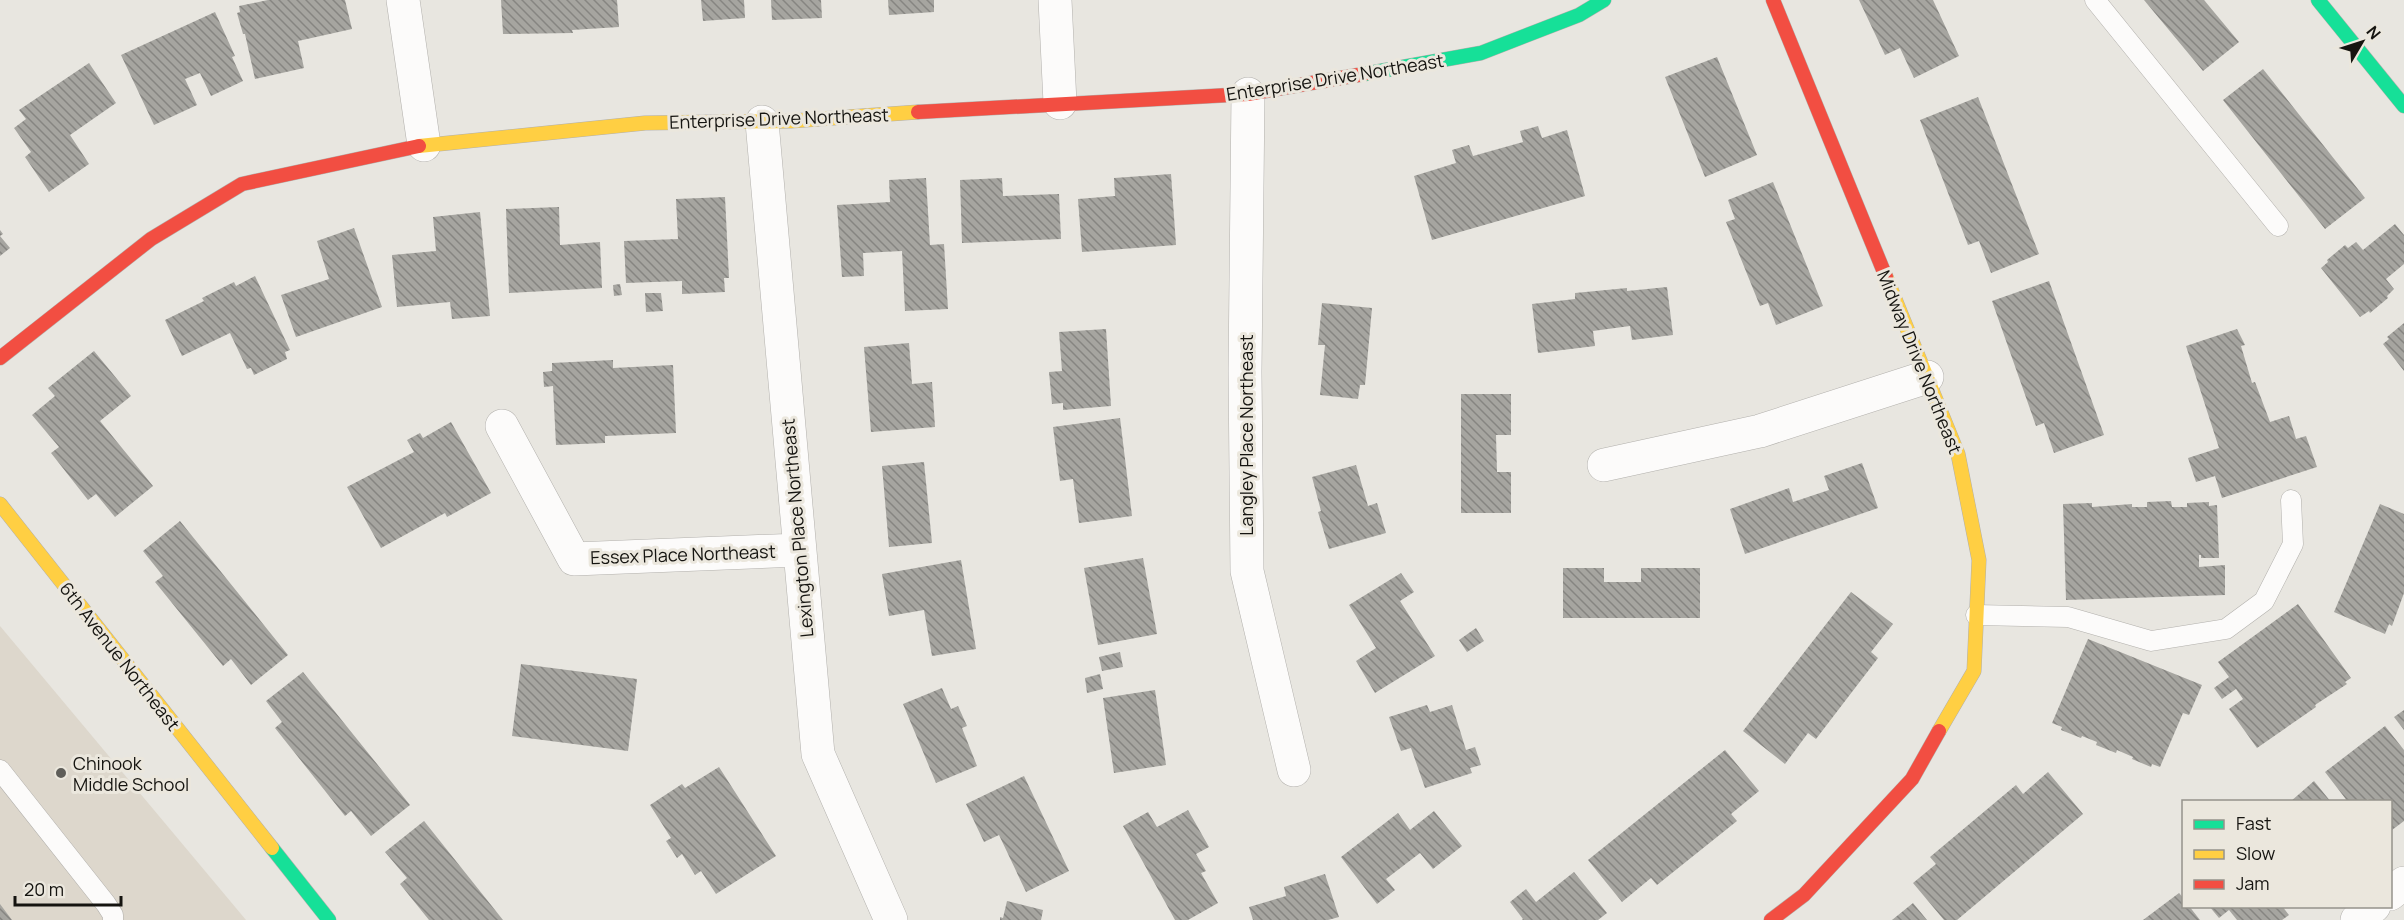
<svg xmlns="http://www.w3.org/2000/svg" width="2404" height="920" font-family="Manrope,sans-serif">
	<defs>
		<pattern id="building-back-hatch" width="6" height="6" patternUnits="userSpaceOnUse" patternTransform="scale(1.5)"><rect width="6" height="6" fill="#a6a5a0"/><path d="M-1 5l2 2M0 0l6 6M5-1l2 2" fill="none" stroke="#868581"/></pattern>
	</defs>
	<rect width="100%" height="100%" fill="#e8e6e0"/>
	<path fill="#ddd7cc" d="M0,626L246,920H0Z"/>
	<path fill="url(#building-back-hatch)" d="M268,0H345L352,29L298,41L304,68L255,79L245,34H243L237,13L240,12L239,6Z
		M501,0H617L619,27L572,30L573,33L503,34Z
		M701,0H744L745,18L703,21Z
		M771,0H821L822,18L772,20Z
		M888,0H934V12L889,15Z
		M1859,0H1933L1959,56L1914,78L1900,48L1885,55Z
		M2144,0H2204L2239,42L2203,71Z
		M215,12L235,56L232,57L243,81L211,96L200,73L185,79L197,105L154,125L121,55Z
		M1717,57L1757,155L1705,177L1665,77Z
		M89,63L116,103L70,135L89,164L49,192L25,157L31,152L14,128L26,119L19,110Z
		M2263,69L2365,198L2325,229L2223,100Z
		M1978,97L2039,254L1991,273L1979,241L1968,245L1920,120Z
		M1538,126L1542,138L1567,130L1585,196L1432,240L1414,176L1456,163L1452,150L1469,145L1473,156L1523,142L1520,131Z
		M1171,174L1176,245L1082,252L1078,199L1115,196L1114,178Z
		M926,178L930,245L944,244L948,309L905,311L902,251L863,253L864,276L842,277L837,205L890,202L889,180Z
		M1002,178L1003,196L1059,194L1061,239L962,243L960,180Z
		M1773,182L1823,306L1776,325L1768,303L1760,306L1726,222L1735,219L1728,200Z
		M725,197L729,278H724L725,292L682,294V281L626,283L624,241L678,239L676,199Z
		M559,207L560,245L600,242L602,288L509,293L506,209Z
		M480,212L490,316L452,319L450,302L397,307L392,255L436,251L433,217Z
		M2395,224L2404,235V264L2386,279L2394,289L2387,296L2388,298L2370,313L2369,311L2360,317L2321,268L2328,262L2327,260L2345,245L2348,248L2356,242L2363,250Z
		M354,228L382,307L296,337L281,295L329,279L317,241Z
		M0,230L3,234L0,236L10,248L0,256Z
		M255,276L290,350L285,352L287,359L254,375L251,368L247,369L230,333L182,356L165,320L204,301L202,298L234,282L236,286Z
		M2049,281L2104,435L2054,453L2044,423L2036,426L1992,301Z
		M620,284L622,295L614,296L613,285Z
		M1667,287L1673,335L1632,340L1630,326L1593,331L1595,346L1538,353L1532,304L1575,299V293L1627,288V291Z
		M645,293H661L663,311L646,312Z
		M1322,303L1372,308L1365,385H1360L1358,399L1320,395L1325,345H1318Z
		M2404,323V371L2383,344L2389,339L2387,337Z
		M1106,329L1111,406L1063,410V403L1052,404L1049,372L1062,371L1059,332Z
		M2237,329L2245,345L2241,346L2252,383L2255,382L2270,422L2289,416L2296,439L2306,436L2317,467L2222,498L2215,476L2196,482L2188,458L2219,448L2186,346Z
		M909,343L912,384L932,382L935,427L871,432L864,347Z
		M94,351L131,396L100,421L153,486L115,517L96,494L88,500L51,453L59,447L32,415L55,396L48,388Z
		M613,360V368L673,365L676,433L605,436V443L556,445L553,386L544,387L543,372L552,371V363Z
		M1461,394H1511V435H1496L1497,472H1511V513H1461Z
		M1120,418L1132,516L1079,523L1073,479L1060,481L1053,427Z
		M451,422L491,493L447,517L445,513L381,548L347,487L414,452L407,440L420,433L423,438Z
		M924,462L932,543L889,547L882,466Z
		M1862,463L1878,508L1745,554L1730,509L1789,488L1793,502L1829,490L1824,476Z
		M1356,465L1368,506L1377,503L1386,533L1329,549L1318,512L1321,511L1312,477Z
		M2171,501L2172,507H2187V503L2209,502V506L2217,505L2219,558H2201V555H2199V567L2225,565V595L2066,600L2063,504L2092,503V507L2132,504V507H2147V502Z
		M2380,504L2404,514V593L2392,626L2389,624L2385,634L2334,612Z
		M180,521L288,655L251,685L231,659L223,666L155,582L163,576L143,551Z
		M1143,558L1157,634L1098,645L1084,568Z
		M961,560L976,649L932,656L924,610L889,616L882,574Z
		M1563,568H1604V582H1641V568H1700V618H1563Z
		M1401,573L1414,592L1400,601L1435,656L1375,693L1356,661L1376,648L1349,605Z
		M1851,592L1893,624L1871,652L1878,658L1816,739L1808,733L1785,764L1743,731Z
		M2298,604L2351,678L2345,682L2347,684L2315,705L2316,707L2257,748L2229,709L2243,699L2236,689L2222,699L2214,688L2229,677L2218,662Z
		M1476,628L1484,641L1467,652L1459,640Z
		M2088,639L2202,685L2189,715L2183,713L2160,767L2152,764L2151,767L2132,759L2133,757L2117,750L2116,753L2096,745L2097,742L2082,736L2081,738L2061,730L2062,727L2052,723Z
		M1120,652L1123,667L1102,671L1099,657Z
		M521,664L637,679L628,751L512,736Z
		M303,672L410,805L371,836L351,811L345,816L275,728L282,722L266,701Z
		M1100,674L1103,689L1087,693L1085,678Z
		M942,688L951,709L958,706L967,726L962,728L977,766L936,783L903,704Z
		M1155,690L1166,765L1114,773L1103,698Z
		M1427,705L1430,712L1452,705L1466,750L1475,747L1481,765L1470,768L1472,773L1425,788L1411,748L1401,751L1389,717Z
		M2404,710V730L2394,717Z
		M2385,726L2404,750V821L2392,830L2390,802H2370L2368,799L2364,802H2348L2325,772Z
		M1725,750L1759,791L1731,814L1737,821L1657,885L1651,878L1622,902L1588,860Z
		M719,767L776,856L716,894L701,871L695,875L682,854L677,858L666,841L671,838L650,805L682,784L685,788Z
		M2048,772L2083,814L1957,920H1944L1913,883L1936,864L1930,857L2016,785L2023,794Z
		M1024,776L1069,871L1026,892L999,835L984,842L966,804Z
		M2314,781L2331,802H2290Z
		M1188,810L1209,847L1196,854L1206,871L1201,873L1218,903L1188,920H1175L1123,826L1148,812L1157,827Z
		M1434,811L1462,846L1433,869L1420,853L1386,879L1395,890L1377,904L1341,857L1398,813L1410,830Z
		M424,821L503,920H429L400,884L407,878L385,852Z
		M1574,872L1607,913L1598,920H1522L1523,919L1510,902L1526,889L1536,902Z
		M1325,874L1339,917L1328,920H1253L1249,907L1286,896L1284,887Z
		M2179,893L2184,899V906H2189L2200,920H2143Z
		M1007,901L1043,910L1041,920H1000V917L1003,918Z
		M1913,903L1927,920H1892Z
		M0,904L12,920H0Z
		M2209,906H2282L2289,915L2282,920H2237L2229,910L2219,918Z"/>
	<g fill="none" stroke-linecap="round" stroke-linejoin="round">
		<defs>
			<path id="lane" d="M2095,0L2278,226
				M1976,615L2068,617L2151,641L2226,629L2264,601L2293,544L2291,500
				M0,770L106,904L113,915V920"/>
			<path id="street" d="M403,0L424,145
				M1055,0L1060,103
				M1248,94L1245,372L1247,571L1294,770
				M762,122L818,754L891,920
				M502,426L574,559L798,550
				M1604,465L1760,431L1927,377
				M2390,894L2404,883
				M2357,920L2374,906"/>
			<path id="fast" d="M2318,0L2404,106
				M1364,74L1481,53L1579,15L1604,0
				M272,848L329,920"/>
			<path id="slow" d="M419,146L645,123L791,121L918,112
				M1886,277L1958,454L1979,560L1974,671L1939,731
				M0,504L272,848"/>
			<path id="jam" d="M1773,0L1886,277
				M918,112L1248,94L1364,74
				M0,358L151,239L242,184L419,146
				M1771,920L1804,895L1912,779L1939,731"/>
		</defs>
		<use href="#lane" stroke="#b2b0ac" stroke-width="21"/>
		<use href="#street" stroke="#b2b0ac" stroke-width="34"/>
		<use href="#fast" stroke="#b2b0ac" stroke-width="15"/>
		<use href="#slow" stroke="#b2b0ac" stroke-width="15"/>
		<use href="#jam" stroke="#b2b0ac" stroke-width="15"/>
		<use href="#lane" stroke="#fcfbfa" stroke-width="20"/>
		<use href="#street" stroke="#fcfbfa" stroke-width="33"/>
		<use href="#fast" stroke="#16e098" stroke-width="14"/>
		<use href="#slow" stroke="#ffcf43" stroke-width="14"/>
		<use href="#jam" stroke="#f24e42" stroke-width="14"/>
	</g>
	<circle fill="#5f5e59" stroke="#ebe7dd" stroke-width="2" cx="61" cy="773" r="6"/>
	<g text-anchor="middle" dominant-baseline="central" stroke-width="6" stroke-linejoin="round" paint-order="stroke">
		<g font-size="18" fill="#151410" stroke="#ebe7dd">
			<text transform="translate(1335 77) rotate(-9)">Enterprise Drive Northeast</text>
			<text transform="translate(779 118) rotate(-2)">Enterprise Drive Northeast</text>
			<text transform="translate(1920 362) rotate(68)">Midway Drive Northeast</text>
			<text transform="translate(1246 435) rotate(-90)">Langley Place Northeast</text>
			<text transform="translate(797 528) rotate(-95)">Lexington Place Northeast</text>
			<text transform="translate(683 554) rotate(-2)">Essex Place Northeast</text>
			<text transform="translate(120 656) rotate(52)">6th Avenue Northeast</text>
		</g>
		<g font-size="18" fill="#151410" stroke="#ebe7dd" text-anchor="start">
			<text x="73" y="763">Chinook<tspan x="73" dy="21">Middle School</tspan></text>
		</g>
	</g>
	<rect x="2182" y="800" width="210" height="108" fill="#ebe7dd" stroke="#95938b" stroke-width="1.5"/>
	<rect x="2194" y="820" width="30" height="9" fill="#16e098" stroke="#95938b" stroke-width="1.5"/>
	<text x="2236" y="830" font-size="18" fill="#151410">Fast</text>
	<rect x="2194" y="850" width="30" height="9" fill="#ffcf43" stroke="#95938b" stroke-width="1.5"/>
	<text x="2236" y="860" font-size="18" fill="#151410">Slow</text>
	<rect x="2194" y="880" width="30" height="9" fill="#f24e42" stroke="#95938b" stroke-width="1.5"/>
	<text x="2236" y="890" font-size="18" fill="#151410">Jam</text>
	<g transform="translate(2362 42) rotate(51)" stroke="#ebe7dd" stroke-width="4.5" paint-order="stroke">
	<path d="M0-4.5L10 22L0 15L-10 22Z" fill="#151410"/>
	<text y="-9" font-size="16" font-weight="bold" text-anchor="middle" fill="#151410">N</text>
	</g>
	<path d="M15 896v9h106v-9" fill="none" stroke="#151410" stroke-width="3"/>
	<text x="24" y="896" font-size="18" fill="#151410" stroke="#ebe7dd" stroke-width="4.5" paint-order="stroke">20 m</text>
</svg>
